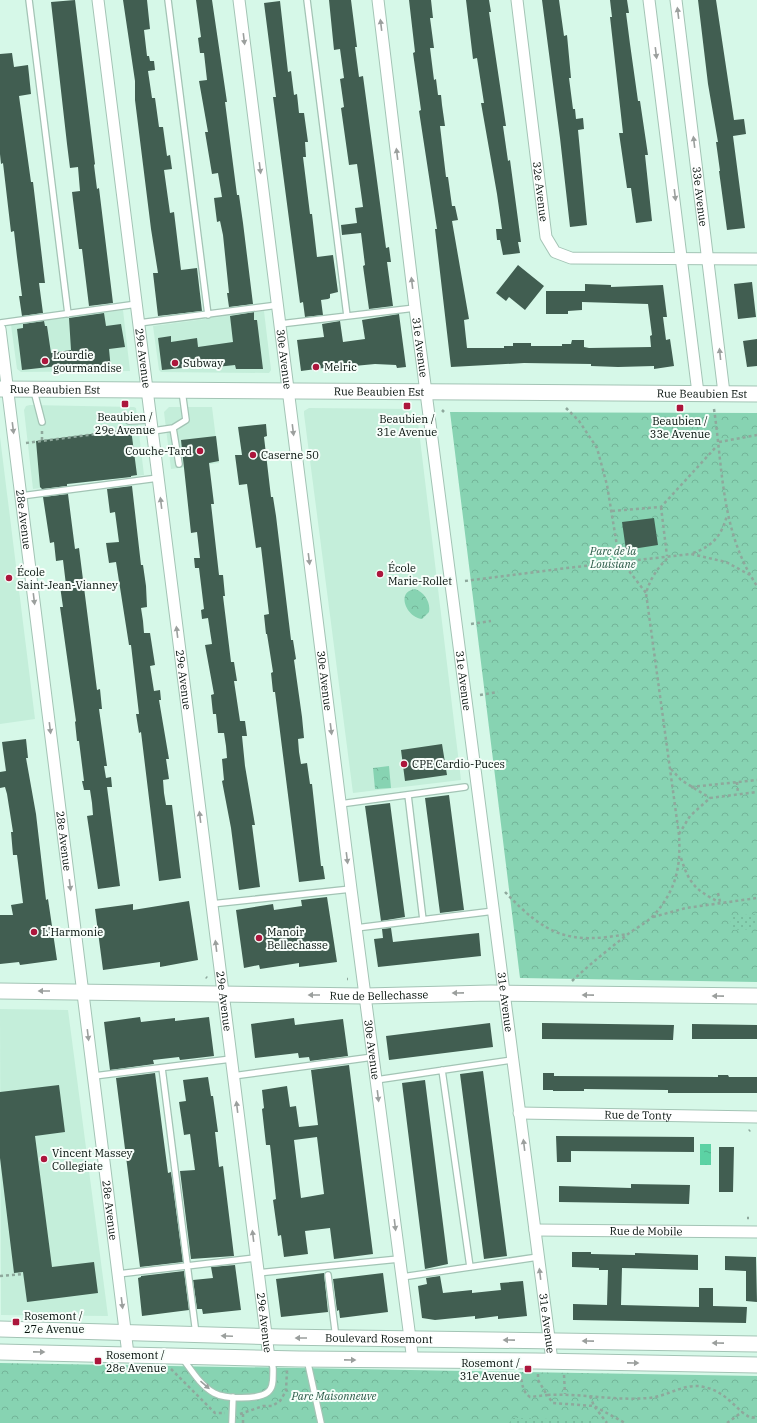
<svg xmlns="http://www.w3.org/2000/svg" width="757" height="1423" font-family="'IBM Plex Serif',serif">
	<defs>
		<pattern id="park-crowns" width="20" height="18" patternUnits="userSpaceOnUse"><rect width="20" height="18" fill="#87d3b2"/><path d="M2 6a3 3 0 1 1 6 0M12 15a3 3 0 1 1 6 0" fill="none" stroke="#73b498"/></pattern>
		<pattern id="garden-dots" width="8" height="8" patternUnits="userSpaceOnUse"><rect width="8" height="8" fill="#87d3b2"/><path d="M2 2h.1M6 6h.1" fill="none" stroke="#73b498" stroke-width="1.8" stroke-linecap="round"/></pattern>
		<pattern id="water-ripples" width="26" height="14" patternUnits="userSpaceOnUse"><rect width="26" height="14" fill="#5cd2a4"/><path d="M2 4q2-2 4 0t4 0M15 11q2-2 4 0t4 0" fill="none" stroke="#4eb38c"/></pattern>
	</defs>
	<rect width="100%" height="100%" fill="#d6f8e8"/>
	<path fill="#c4eeda" d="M123,310L130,371L21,372L17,369L11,325Z
		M264,311L271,370L269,373L161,372L159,370L153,326Z
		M30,405L134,407L136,408L144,475L33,489L24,410L26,406Z
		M169,407H212L219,463L171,469L164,412Z
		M309,408L411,409L412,414H417L461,780L353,793L304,414V411Z
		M0,437L35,719L0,724Z
		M0,1009L68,1010L108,1316L1,1315Z"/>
	<path fill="url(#park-crowns)" d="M450,412L757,413V982L520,978Z
		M415,589C424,592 431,602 429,612L422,619C407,618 395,592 415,589Z
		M389,766L391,788L375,789L373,768Z
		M0,1363L757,1376V1423H0Z"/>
	<path fill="url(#garden-dots)" d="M757,914V929L732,930L730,916Z
		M513,1418L593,1420V1423H509Z"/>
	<path fill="url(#water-ripples)" d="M700,1144H711V1165H700Z"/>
	<path fill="#415e51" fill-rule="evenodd" d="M75,0L95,164L94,165L97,189L99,188L113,303L89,306L82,249H79L72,192L80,191L78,167L70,168L67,144L51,2Z
		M123,0H147L150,29L144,30L147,56H149L150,61H154L155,70L148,71L152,98H155L159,127H163L167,156L170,155L172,169L164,170L170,213L174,212L181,270L197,268L202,311L158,316L153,273H158L151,229L135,100V81Z
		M196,0H212L227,102H225L237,195H239L243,223L253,304L229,307L227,293H229L223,235L220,221L217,222L214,198L222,197L218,173L212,174L205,132H208L199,81L207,80L204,53H200L198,38L201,37Z
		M329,0H351L357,47H355L359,77L363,76L386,248L389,247L391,262H387L393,306L369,309L363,266L365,265L361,233L342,235L341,225L357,223L355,208L363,207L357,164L349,165L341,108L344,107L340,79L344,78L340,49L334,50Z
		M409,0H431L433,18H430L434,48H430L434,80L436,79L438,95H441L442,105L445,126H440L446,177H448L452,206H455L458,220L452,221L469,319L464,320L467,348H504V346H513V343H531V346H562V344H571L572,340H584V347L589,348L651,347L650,336L652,335L648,304L582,302V310L568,311V314H546V291H585V284L611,285V287L663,285L667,317H663L666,340L670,339L674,366L654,369V366L618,367L591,366V364L524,363L451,367L435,229H437L419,111L421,110L413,53L415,52Z
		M466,0H489L491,12H489L506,126H503L508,161L510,160L521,242H518L520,253L503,255L500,240H497L496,229H502L497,194L481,103H484L477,58L473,59Z
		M542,0H559L564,36L567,35L571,78H569L573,109H575L576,119L583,118L584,129L578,130L587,225L570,227L560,138Z
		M610,0H627L629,13H626L630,44L638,101H640L648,155H645L652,221L636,223L631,188H627L619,133H623L610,17H612Z
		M698,0H716L734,120L744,119L746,134L733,136L745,228L727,230L719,171H720L716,142H718L708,84Z
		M280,1L288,72L291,71L294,95L297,94L299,113H304L308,142H305L306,157H303L310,214H312L317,257L333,255L338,292L330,294V298L328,299L321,300L323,315L305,317L303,302L300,303L273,97H276L264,3Z
		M12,53L14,67L28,65L31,94L19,96L31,182H33L45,283H39L43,313L22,316L19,296H22L17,257L14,231L11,232L3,163L1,164L0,154V54Z
		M518,265L544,286L525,310L509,297L506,301L496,293Z
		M752,282L756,317L738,319L734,284Z
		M254,312V320H257L263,369H236L235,365L207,368L206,366L192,367L162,370L158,338L171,336V342L197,338L198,347L233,342L230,316Z
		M104,313L106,326L121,324L125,347L109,349L111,370H82V366H67V365L22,370L17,329L23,328V324L44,321L45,326H47L51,353L71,350L69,318Z
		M399,314L406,367L397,368L396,365L375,364L354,366V364L301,371L297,340L324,337L322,324L340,321L343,342L365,339L362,320Z
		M757,339V366L747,367L743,341Z
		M266,424L267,436L264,437L271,497H273L276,516L291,640H293L296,659L294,660L302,717L304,738L298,739L299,752L301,764L307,763L310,784H312L321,866H323L325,879L299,882L275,692H273L271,673L273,672L267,634H266L264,615L269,614L261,547L256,548L247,484L239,485L235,455H242L238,427Z
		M131,429L137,475L131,476V477L67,484V486L42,489L40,487L36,441Z
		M216,436L219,461L209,463L214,504H211L219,575H223L225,596H223L231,662H234L237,681H234L240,721H245L247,736H242L245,766L255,825H252L260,887L239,890L231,828L222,781L224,780L222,759L227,758L226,746L224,733H218L216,714H213L211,695L214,694L205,645L212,644L208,618L202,619L201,610L204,609L199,568H195L194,558H200L197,532L191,533L181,440Z
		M132,486L141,565H143L146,586L147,607L141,608L143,621L144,633H150L155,665L150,666L154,691L160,690L161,700H159L169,759H166L169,779L163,780L164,793L166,805H172L181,878L159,881L141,732L139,733L136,714H139L131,645H129L116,562L109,563L106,543L119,542L115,512L110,513L107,489Z
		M68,494L75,549L79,548L97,690L100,689L102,709H99L107,766H104L106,778L111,777L112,787H107L120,886L98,889L87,816L93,815L92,803L90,790H84L82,781H84L79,741H77L75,722L76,721L60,607H63L60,586L66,585L63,560L56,561L54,542L50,543L43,497Z
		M654,518L658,545L626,550L622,522Z
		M26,739L28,758H26L36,814L46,900L48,899L57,960L20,965L19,962L0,964V915H13L11,905L23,903L17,855H13L11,832H13L7,794L5,787L0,788V772L6,771L2,742Z
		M442,744L447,775L405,781L401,750Z
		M449,795L464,910L440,913L425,798Z
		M390,803L405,917L381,921L365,806Z
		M327,897L337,962L299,967V963L260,969L259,965L244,968L236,910L273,904L274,910L302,906L301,900Z
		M189,901L198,960L160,967V962L103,970L95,909L133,904V910Z
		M391,928L393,942L479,933L481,956L378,967L374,939L383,938L382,929Z
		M140,1017L141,1022L175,1018V1021L209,1017L214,1056L180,1060L179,1057L153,1060L154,1064L110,1070L104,1022Z
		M294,1018L295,1025L343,1019L348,1056L310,1061L309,1057L299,1058L298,1053L255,1058L251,1024Z
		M490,1023L493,1047L389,1060L386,1036Z
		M542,1023L674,1025L673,1040L542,1039Z
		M692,1024L757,1025V1039H692Z
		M349,1065L373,1254L334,1259L330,1228L305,1231L308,1254L284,1257L281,1235L278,1236L273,1200L276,1199L274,1180L270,1145H266L262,1109L264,1108L262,1090L287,1086L290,1107L296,1106L299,1127L318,1125L311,1070ZM317,1137L324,1194L301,1198L294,1140Z
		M483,1071L507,1256L484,1259L460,1074Z
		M155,1073L168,1173L171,1172L183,1262L140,1267L116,1078Z
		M543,1073H554V1076L718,1077V1075H728L729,1077H757V1093H668V1090L584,1089V1091H553V1090H543Z
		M208,1077L211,1096H213L218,1132H215L219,1167L223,1166L234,1256L191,1259L180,1171L195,1170L190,1134L184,1135L179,1102L186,1101L183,1080Z
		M425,1080L448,1264L425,1269L402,1083Z
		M59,1085L65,1132L35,1136L52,1267L94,1262L98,1293L27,1302L23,1272L14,1273L0,1158V1092Z
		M556,1136L694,1137V1152L571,1151V1162H557Z
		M719,1147H734L733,1192H719Z
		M631,1184L690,1185L689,1204L559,1202V1186L631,1188Z
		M572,1252H591V1254L635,1255V1253L698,1255V1270L622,1268L621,1305L699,1307V1288H713V1306L747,1307L746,1323L573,1320V1304L607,1305L608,1270H599V1268L572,1267Z
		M725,1256L756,1257L757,1302L746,1301V1271L725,1270Z
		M235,1265L241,1310L203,1314L202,1309H197L193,1280L213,1278L211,1267Z
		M184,1271L189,1310L142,1316L138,1278L141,1277V1276Z
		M324,1273L328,1312L281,1317L276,1279Z
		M383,1273L388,1312L340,1318L339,1310L337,1311L333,1279Z
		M440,1276L443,1293L472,1290V1293L501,1290L500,1283L523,1281L527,1316L498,1319V1316L475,1319V1316L435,1320L422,1318L418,1286L427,1284L426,1278Z"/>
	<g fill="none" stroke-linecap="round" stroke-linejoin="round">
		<defs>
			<path id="lane" d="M29,0L68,314
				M168,0L208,315
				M307,0L347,316
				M0,323L137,304
				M139,323L278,305
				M280,324L415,308
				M34,391L42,422
				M129,421L151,420
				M173,428L179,464
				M153,431L173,428L186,420L182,391
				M21,496L158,478
				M408,795L423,920
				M340,804L465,787
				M211,904L351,889
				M356,928L494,911
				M162,1068L196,1334
				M442,1070L470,1267
				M94,1076L231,1059
				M233,1076L373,1057
				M376,1080L512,1060
				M257,1273L399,1259
				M118,1274L255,1258
				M328,1275L336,1338
				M402,1277L538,1257
				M183,1359C192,1371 201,1386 214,1393C225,1399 258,1400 268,1392C273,1388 273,1381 273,1375C273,1369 274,1366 270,1361
				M307,1359L321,1423
				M232,1423L233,1397"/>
			<g id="street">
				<path id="s1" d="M98,0L269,1358"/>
				<path id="s2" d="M239,0L351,889L413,1361"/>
				<path id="s3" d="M378,0L415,308L552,1361"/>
				<path id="s4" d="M517,0L546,237L555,252L571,258L757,259"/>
				<path d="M649,0L698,393"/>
				<path id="s5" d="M676,0L724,393"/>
				<path id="s6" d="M0,329L128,1354"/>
				<path id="s7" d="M519,1113L757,1117"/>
				<path id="s8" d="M535,1230L757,1232"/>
			</g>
			<g id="secondary">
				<path id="s9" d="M0,389L757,394"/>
				<path id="s10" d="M0,991L365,996L491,993L757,996"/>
				<path id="s11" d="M0,1329L280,1337L757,1344"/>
				<path d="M0,1352L299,1359L536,1361L757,1365"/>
			</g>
		</defs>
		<use href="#lane" stroke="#a3c4b5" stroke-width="8"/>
		<use href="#street" stroke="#a3c4b5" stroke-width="13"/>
		<use href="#secondary" stroke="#a3c4b5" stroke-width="17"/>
		<path stroke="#8ea89c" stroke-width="2.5" stroke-dasharray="3 3" stroke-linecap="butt" d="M566,408L579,421L597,448L607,485L619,558L646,593
			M714,409C723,470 721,532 757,586
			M442,410L444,412
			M42,440V429
			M719,442L757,435
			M26,443L127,430
			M661,507L667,556
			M612,511L661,507L715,448L719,446
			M693,553C713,546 722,535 727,515
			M465,581L567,568L691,554L726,562L750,575
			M471,624L491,621
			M480,695L498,692
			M490,769L507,766
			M671,769L681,780L710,798
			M737,782L738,794
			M691,787L757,780
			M679,834L690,816L710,798L757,792
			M681,858C689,883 695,890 719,902
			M505,892C546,935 568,945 627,934
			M718,893L720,902
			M653,917L686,908L757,898
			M206,977L207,978
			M347,979H348
			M572,981C590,964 609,949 628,934C636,928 646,923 653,916C676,891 681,867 679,835L646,593C651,577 658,567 670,556
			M749,1131L750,1130
			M747,1218H749
			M0,1276L23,1274
			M171,1369L215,1413H225
			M538,1374V1380L547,1395C581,1393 614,1401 648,1398C667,1397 685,1382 704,1387C720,1390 730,1401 742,1412
			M518,1375L521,1376C522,1385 523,1392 530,1397L547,1395L553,1403L594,1406L625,1423
			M564,1375L565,1394
			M590,1396L594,1406L607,1423
			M240,1414L263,1406H272L280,1401L286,1391L287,1370
			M243,1423V1414
			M727,1423L742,1412L749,1417L757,1418"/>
		<use href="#lane" stroke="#fff" stroke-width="5.5"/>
		<use href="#street" stroke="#fff" stroke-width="11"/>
		<use href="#secondary" stroke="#fff" stroke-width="15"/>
	</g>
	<defs><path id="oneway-solid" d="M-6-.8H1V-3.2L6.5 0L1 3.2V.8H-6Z"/></defs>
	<g fill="#9b9f9d">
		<use href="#oneway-solid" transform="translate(678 13) rotate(-97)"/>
		<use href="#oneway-solid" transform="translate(381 25) rotate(-97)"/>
		<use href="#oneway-solid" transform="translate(244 39) rotate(83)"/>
		<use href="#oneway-solid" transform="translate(656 53) rotate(83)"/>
		<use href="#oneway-solid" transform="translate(694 142) rotate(-97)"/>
		<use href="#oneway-solid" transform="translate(397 154) rotate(-97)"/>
		<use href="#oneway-solid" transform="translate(260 168) rotate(83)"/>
		<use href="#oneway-solid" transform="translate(675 195) rotate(83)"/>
		<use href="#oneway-solid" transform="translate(412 283) rotate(-97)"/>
		<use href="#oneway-solid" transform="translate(720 354) rotate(-96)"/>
		<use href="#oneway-solid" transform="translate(13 428) rotate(83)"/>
		<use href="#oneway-solid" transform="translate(293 430) rotate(83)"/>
		<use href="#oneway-solid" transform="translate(161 503) rotate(-97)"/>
		<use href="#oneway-solid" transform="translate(309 559) rotate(83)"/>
		<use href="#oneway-solid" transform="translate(34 599) rotate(83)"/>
		<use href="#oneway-solid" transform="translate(177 632) rotate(-97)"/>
		<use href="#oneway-solid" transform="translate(50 728) rotate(83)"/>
		<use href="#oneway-solid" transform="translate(331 729) rotate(83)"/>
		<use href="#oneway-solid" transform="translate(200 817) rotate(-97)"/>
		<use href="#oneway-solid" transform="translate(347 858) rotate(83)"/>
		<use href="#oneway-solid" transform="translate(70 885) rotate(83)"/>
		<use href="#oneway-solid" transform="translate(216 946) rotate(-97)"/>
		<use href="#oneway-solid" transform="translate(44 991) rotate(180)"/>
		<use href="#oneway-solid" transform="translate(458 993) rotate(179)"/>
		<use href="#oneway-solid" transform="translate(314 995) rotate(-180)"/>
		<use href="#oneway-solid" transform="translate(588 995) rotate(-179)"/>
		<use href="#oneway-solid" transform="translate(718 996) rotate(-179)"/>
		<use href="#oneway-solid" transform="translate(88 1035) rotate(83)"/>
		<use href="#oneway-solid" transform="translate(378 1096) rotate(83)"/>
		<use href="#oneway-solid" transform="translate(237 1107) rotate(-97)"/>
		<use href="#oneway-solid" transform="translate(524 1145) rotate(-97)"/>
		<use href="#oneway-solid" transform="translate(395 1225) rotate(83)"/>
		<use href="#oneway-solid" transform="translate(253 1236) rotate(-97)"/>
		<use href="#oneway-solid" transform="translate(540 1274) rotate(-97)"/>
		<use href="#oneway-solid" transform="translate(122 1303) rotate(83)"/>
		<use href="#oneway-solid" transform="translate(227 1336) rotate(-178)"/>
		<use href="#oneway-solid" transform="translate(301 1338) rotate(-180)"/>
		<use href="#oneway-solid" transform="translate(509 1340) rotate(-179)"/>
		<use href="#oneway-solid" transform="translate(588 1341) rotate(-179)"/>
		<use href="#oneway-solid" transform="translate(718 1343) rotate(-179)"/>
		<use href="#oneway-solid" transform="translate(39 1352) rotate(1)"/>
		<use href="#oneway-solid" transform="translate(350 1360) rotate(1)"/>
		<use href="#oneway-solid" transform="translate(633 1363) rotate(1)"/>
		<use href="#oneway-solid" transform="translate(205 1385) rotate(41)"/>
	</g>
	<g fill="#ac163c" stroke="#f7fefa" stroke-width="1.5">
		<circle cx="45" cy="361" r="4"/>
		<circle cx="175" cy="363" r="4"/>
		<circle cx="316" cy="367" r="4"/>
		<rect x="121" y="400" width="8" height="8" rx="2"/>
		<rect x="403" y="402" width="8" height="8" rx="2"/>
		<rect x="676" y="404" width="8" height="8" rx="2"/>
		<circle cx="200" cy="451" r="4"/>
		<circle cx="253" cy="455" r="4"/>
		<circle cx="380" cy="574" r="4"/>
		<circle cx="9" cy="578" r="4"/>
		<circle cx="404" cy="764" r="4"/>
		<circle cx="34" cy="932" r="4"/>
		<circle cx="259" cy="938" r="4"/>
		<circle cx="44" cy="1159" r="4"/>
		<rect x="12" y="1318" width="8" height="8" rx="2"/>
		<rect x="94" y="1357" width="8" height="8" rx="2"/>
		<rect x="524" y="1365" width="8" height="8" rx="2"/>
	</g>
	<g text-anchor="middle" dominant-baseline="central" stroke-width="4" stroke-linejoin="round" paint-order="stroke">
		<g font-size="11" fill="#040f0a" stroke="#f7fefa">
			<text stroke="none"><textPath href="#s4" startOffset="193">32e Avenue</textPath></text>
			<text stroke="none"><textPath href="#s5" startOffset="198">33e Avenue</textPath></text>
			<text stroke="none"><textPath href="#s3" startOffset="350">31e Avenue</textPath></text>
			<text stroke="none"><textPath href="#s1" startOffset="361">29e Avenue</textPath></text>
			<text stroke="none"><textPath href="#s2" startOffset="362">30e Avenue</textPath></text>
			<text stroke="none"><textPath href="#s9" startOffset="55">Rue Beaubien Est</textPath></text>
			<text stroke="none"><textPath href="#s9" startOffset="379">Rue Beaubien Est</textPath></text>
			<text stroke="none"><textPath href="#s9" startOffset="702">Rue Beaubien Est</textPath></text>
			<text stroke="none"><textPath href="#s6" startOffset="192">28e Avenue</textPath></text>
			<text stroke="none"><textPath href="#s1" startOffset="685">29e Avenue</textPath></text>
			<text stroke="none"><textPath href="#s2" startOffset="686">30e Avenue</textPath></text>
			<text stroke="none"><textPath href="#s3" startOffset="686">31e Avenue</textPath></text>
			<text stroke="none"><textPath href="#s6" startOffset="516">28e Avenue</textPath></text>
			<text stroke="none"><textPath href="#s10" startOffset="379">Rue de Bellechasse</textPath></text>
			<text stroke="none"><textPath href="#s1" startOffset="1009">29e Avenue</textPath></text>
			<text stroke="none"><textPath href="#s3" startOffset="1010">31e Avenue</textPath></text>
			<text stroke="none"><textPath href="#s2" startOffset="1058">30e Avenue</textPath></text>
			<text stroke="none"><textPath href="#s7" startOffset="119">Rue de Tonty</textPath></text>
			<text stroke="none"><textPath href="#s6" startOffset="888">28e Avenue</textPath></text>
			<text stroke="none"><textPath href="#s8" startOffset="111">Rue de Mobile</textPath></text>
			<text stroke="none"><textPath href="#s1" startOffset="1333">29e Avenue</textPath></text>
			<text stroke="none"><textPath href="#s3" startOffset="1334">31e Avenue</textPath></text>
			<text stroke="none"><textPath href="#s11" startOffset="379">Boulevard Rosemont</textPath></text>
		</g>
		<g font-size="11" fill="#040f0a" stroke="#f7fefa" text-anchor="start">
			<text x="53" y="355">Lourdie<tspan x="53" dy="13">gourmandise</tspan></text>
			<text x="183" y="363">Subway</text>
			<text x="324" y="367">Melric</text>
			<text x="125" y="417" text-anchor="middle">Beaubien /<tspan x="125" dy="13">29e Avenue</tspan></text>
			<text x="407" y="419" text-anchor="middle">Beaubien /<tspan x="407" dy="13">31e Avenue</tspan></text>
			<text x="680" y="421" text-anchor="middle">Beaubien /<tspan x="680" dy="13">33e Avenue</tspan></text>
			<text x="192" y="451" text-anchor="end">Couche-Tard</text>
			<text x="261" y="455">Caserne 50</text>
			<text x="388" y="568">École<tspan x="388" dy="13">Marie-Rollet</tspan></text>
			<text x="17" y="572">École<tspan x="17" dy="13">Saint-Jean-Vianney</tspan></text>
			<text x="412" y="764">CPE Cardio-Puces</text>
			<text x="42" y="932">L'Harmonie</text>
			<text x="267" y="932">Manoir<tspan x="267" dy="13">Bellechasse</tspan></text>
			<text x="52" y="1153">Vincent Massey<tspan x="52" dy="13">Collegiate</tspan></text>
			<text x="24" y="1316">Rosemont /<tspan x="24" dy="13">27e Avenue</tspan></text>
			<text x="106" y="1355">Rosemont /<tspan x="106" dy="13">28e Avenue</tspan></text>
			<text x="520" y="1363" text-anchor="end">Rosemont /<tspan x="520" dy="13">31e Avenue</tspan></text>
		</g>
		<g font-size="11" font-style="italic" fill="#2a5a47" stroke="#f7fefa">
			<text x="613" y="551">Parc de la<tspan x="613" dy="13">Louisiane</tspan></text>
			<text x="334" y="1396">Parc Maisonneuve</text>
		</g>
	</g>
</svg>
